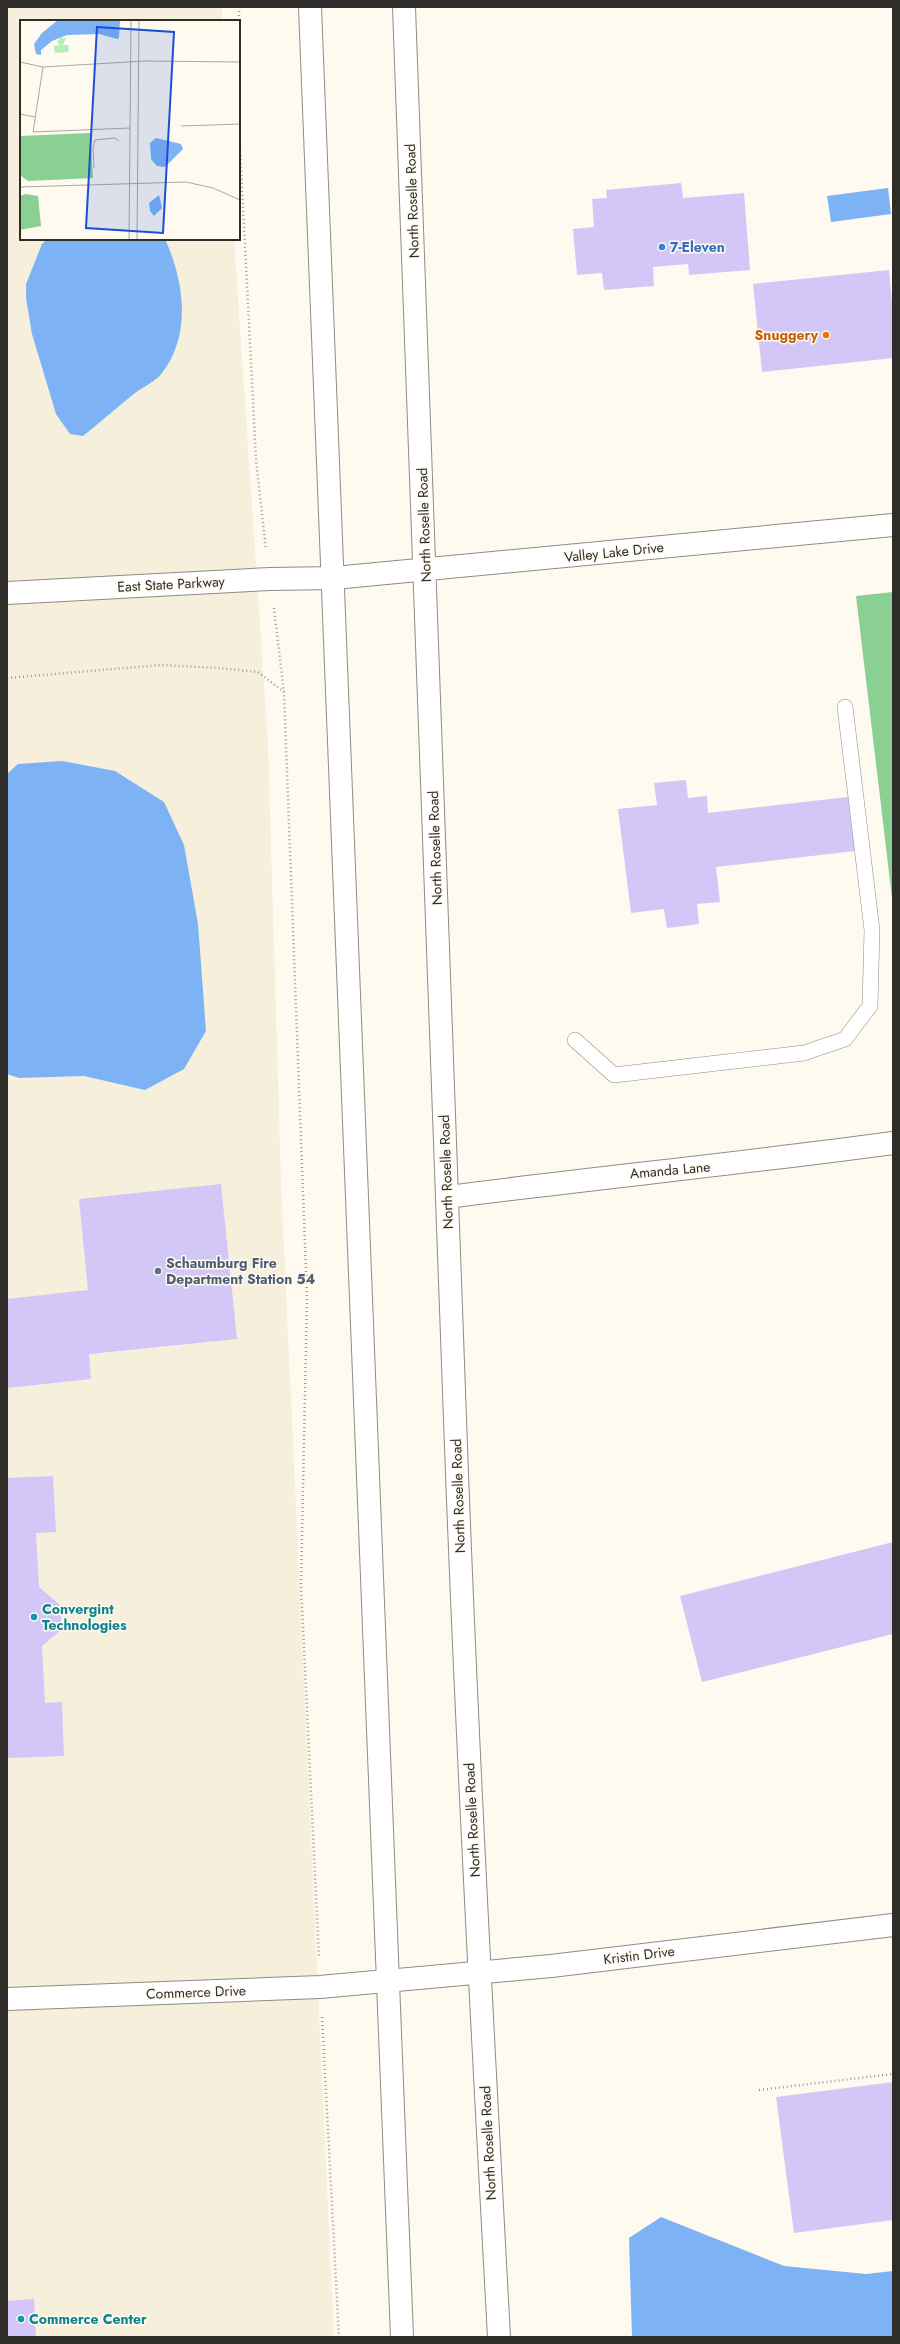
<svg xmlns="http://www.w3.org/2000/svg" width="900" height="2344" font-family="Jost,sans-serif">
	<rect width="100%" height="100%" fill="#fefaef"/>
	<path fill="#f5efdc" d="M7,7H222V21H21V239H234L268,744L281,1182L334,2337H7Z"/>
	<path fill="#89d092" d="M893,592V906L856,596Z"/>
	<path fill="#7db2f5" d="M888,188L891,214L831,222L827,196Z
		M47,239H165C184,281 192,334 162,373C156,381 143,387 135,393C117,407 101,422 83,436L70,434L56,414L32,334L26,298V284L42,244Z
		M62,761L115,771L164,802L184,845L198,924L206,1031L184,1069L145,1090L84,1076L19,1078L7,1074V774L18,764Z
		M661,2217L784,2266L866,2274L893,2271V2337H632L629,2238Z"/>
	<path fill="#d3c7f8" d="M681,183L683,198L744,193L750,270L689,275L688,264L653,267L654,286L604,290L602,273L577,275L573,229L594,227L592,199L607,198L606,190Z
		M889,270L893,312V358L762,372L753,284Z
		M686,780L688,798L707,796L708,813L848,797L855,851L716,867L720,902L697,904L699,924L667,928L664,909L631,913L618,809L657,805L654,783Z
		M221,1184L237,1339L89,1354L91,1379L7,1388V1299L88,1290L79,1199Z
		M53,1476L56,1532L36,1533L39,1587L60,1605L62,1629L42,1646L45,1703L62,1702L64,1756L7,1758V1478Z
		M893,1542V1634L702,1682L680,1596Z
		M893,2082V2220L794,2233L776,2097Z
		M34,2299L36,2337H7V2301Z"/>
	<g fill="none" stroke-linecap="round" stroke-linejoin="round">
		<defs>
			<path id="lane" d="M575,1040L614,1075L804,1053L845,1039L870,1006L872,930L845,707"/>
			<path id="street" d="M7,593L270,579L334,578L893,525
				M447,1197C596,1178 745,1163 893,1143
				M7,1999L320,1987L551,1966L893,1925"/>
			<path id="secondary" d="M310,7C343,784 366,1561 402,2337
				M404,7C423,487 437,967 456,1447C467,1744 483,2041 499,2337"/>
		</defs>
		<use href="#lane" stroke="#908c82" stroke-width="16"/>
		<use href="#street" stroke="#908c82" stroke-width="24"/>
		<use href="#secondary" stroke="#908c82" stroke-width="24"/>
		<path stroke="#9f9c95" stroke-width="2.5" stroke-dasharray="1 3" stroke-linecap="butt" d="M239,7V21
			M239,71V129L256,460L266,550
			M274,608L284,693L307,1297L301,1585L319,1958
			M7,678L161,665L219,668L258,672L284,692
			M322,2017L339,2337
			M759,2090L893,2074"/>
		<use href="#lane" stroke="#fff" stroke-width="15"/>
		<use href="#street" stroke="#fff" stroke-width="22"/>
		<use href="#secondary" stroke="#fff" stroke-width="22"/>
	</g>
	<circle fill="#3f7fe0" stroke="#fefaef" stroke-width="1.5" cx="662" cy="247" r="4"/>
	<circle fill="#e8710a" stroke="#fefaef" stroke-width="1.5" cx="826" cy="335" r="4"/>
	<circle fill="#5c6f8a" stroke="#fefaef" stroke-width="1.5" cx="158" cy="1271" r="4"/>
	<g fill="#0f9aa8" stroke="#fefaef" stroke-width="1.5">
		<circle cx="34" cy="1617" r="4"/>
		<circle cx="21" cy="2319" r="4"/>
	</g>
	<g text-anchor="middle" dominant-baseline="central" stroke-width="3" stroke-linejoin="round" paint-order="stroke">
		<g font-size="14" fill="#2f2d29" stroke="#fefaef">
			<text transform="translate(412 201) rotate(-92)">North Roselle Road</text>
			<text transform="translate(424 525) rotate(-92)">North Roselle Road</text>
			<text transform="translate(614 552) rotate(-6)">Valley Lake Drive</text>
			<text transform="translate(171 584) rotate(-3)">East State Parkway</text>
			<text transform="translate(435 848) rotate(-92)">North Roselle Road</text>
			<text transform="translate(670 1170) rotate(-5)">Amanda Lane</text>
			<text transform="translate(446 1172) rotate(-92)">North Roselle Road</text>
			<text transform="translate(458 1496) rotate(-92)">North Roselle Road</text>
			<text transform="translate(472 1820) rotate(-93)">North Roselle Road</text>
			<text transform="translate(639 1955) rotate(-7)">Kristin Drive</text>
			<text transform="translate(196 1992) rotate(-2)">Commerce Drive</text>
			<text transform="translate(488 2143) rotate(-93)">North Roselle Road</text>
		</g>
		<g font-size="14" font-weight="bold" fill="#366cbe" stroke="#fefaef" text-anchor="start">
			<text x="670" y="247">7-Eleven</text>
		</g>
		<g font-size="14" font-weight="bold" fill="#c56008" stroke="#fefaef" text-anchor="end">
			<text x="818" y="335">Snuggery</text>
		</g>
		<g font-size="14" font-weight="bold" fill="#4e5e75" stroke="#fefaef" text-anchor="start">
			<text x="166" y="1263">Schaumburg Fire<tspan x="166" dy="16">Department Station 54</tspan></text>
		</g>
		<g font-size="14" font-weight="bold" fill="#0d838f" stroke="#fefaef" text-anchor="start">
			<text x="42" y="1609">Convergint<tspan x="42" dy="16">Technologies</tspan></text>
			<text x="29" y="2319">Commerce Center</text>
		</g>
	</g>
	<g transform="translate(20 20)">
		<rect width="220" height="220" fill="#fefaef"/>
		<path d="M40,18H46L43,25H48L49,32L35,33L34,26L40,25L37,22Z" fill="#b5eebb"/>
		<path d="M70,113L73,158L8,161L0,155V116ZM6,174L18,176L21,206L0,210V176Z" fill="#89d092"/>
		<path d="M38,0H100L99,18L97,19L79,14L47,15L32,21L21,30V35L16,34L14,24L22,13ZM136,118L161,124L163,129L145,147L137,146L131,139L130,123ZM139,175L142,188L134,196L130,191L129,183Z" fill="#7db2f5"/>
		<path fill="none" stroke="#aba8a0" stroke-width="1" d="M0,42L23,47L125,41L220,42M23,47L13,112L110,108M0,94L15,97M161,106L220,104M74,148L73,129L75,120L95,118L99,121M0,167L166,162L193,168L220,180M109,220L111,0M117,220L119,0"/>
		<path fill="#1d4ed8" fill-opacity="0.15" stroke="#1d4ed8" stroke-width="2" d="M77,7L154,12L143,213L66,208Z"/>
		<rect width="220" height="220" fill="none" stroke="#2f2d29" stroke-width="2"/>
	</g>
	<rect width="900" height="2344" fill="none" stroke="#2f2d29" stroke-width="16"/>
</svg>
